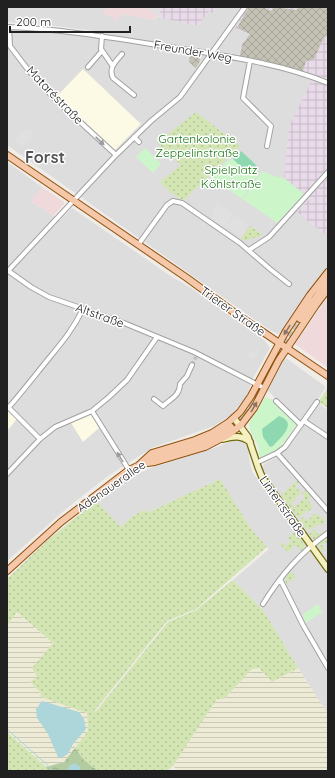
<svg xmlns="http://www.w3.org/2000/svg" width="335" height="778" font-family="Quicksand,sans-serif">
	<defs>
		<pattern id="industrial-grid" width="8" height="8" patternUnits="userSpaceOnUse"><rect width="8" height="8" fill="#e8dae8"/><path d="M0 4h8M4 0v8" fill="none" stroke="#c7bbc7"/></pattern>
		<pattern id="construction-cross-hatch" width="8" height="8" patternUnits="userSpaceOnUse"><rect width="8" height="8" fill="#c4c2b4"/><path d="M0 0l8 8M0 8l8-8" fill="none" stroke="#a8a69a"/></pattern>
		<pattern id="farmland-rules" width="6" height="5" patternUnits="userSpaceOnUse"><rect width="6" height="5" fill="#edebd5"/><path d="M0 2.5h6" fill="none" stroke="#cbc9b7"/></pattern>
		<pattern id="grass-dots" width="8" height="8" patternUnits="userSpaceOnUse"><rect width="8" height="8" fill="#d3e5b3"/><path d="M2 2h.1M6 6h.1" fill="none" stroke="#b5c49a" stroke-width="1.8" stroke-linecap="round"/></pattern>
		<pattern id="forest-crowns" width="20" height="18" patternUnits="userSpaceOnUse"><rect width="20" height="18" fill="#b3cba0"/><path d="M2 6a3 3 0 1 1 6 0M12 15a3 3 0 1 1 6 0" fill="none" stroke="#9aae8a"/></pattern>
	</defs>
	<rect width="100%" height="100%" fill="#f0ece8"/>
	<path fill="#dedddd" d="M7,7H108L103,13L121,14L154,20L157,17L198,26L209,11L212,13L216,7H247L235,28L249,34L241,46L239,56L315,76L310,198L297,212L328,237V267L282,332L279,334L271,331L7,145V30L43,31L99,38L101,32L48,25L7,22Z
		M7,162L42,187L32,202L60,220L72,208L172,277L191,288L265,341L270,348L253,378L249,390L244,400L230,416L214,426L154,447L128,463L108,476L67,508L7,561Z
		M286,358L326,387L316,402L328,410V563L262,472V467L264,464L277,457L291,444L303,426L282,404L268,391L278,368Z
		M236,439L244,443L248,448L250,464L253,473L328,575V714L298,668L263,610L233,580L269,549L252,530L220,479L147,513L146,509L133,516L121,527L96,501L132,476L151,468L220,446Z"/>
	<path fill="#efd9db" d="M108,7H163L154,20L121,14L116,20L102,13Z
		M42,187L64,202V204L53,216L31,201Z
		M328,297V368L295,344Z"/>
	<path fill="url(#industrial-grid)" d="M163,7H216L212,13L209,11L198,26L157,17Z
		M247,7H328V237L297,212L310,198L284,178L289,127L314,76L239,56L241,46L249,34L235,28Z"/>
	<path fill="#fcf9e4" d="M83,69L141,124L115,150L57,96Z
		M7,409L17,419L7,431Z
		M91,414L99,428L83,442L71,423Z"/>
	<path fill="url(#construction-cross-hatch)" d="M249,7H266V9L271,11L274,7L296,10L299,7H328V37L325,35L314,59L310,61L308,60L306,61L303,71L240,56L242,45L250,34L237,28Z
		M190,55L200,58V61L196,68L189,62Z"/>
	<path fill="url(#farmland-rules)" d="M16,612L53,643L32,668L37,678L30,682L40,693L41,697L87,713L88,731L64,762L46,767L7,732V626Z
		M252,668H259L272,682L298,668L328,714V771H178L173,766L217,699H224Z"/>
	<path fill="url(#grass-dots)" d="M196,112L240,146L183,201L170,192L160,182L181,165L157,143Z
		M250,226L263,235L244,241L241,238Z
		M297,317L303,320L292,338L288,334Z
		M328,388V408L318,402Z
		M256,393L259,395L253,407L241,421L239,420V418Z
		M220,479L252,530L267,547L196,609L167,621L96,709L92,712L97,710L168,622L196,610L233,580L263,610L298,668L272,682L259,668L252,669L224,699H217L173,766L167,771H98L84,760L75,748L88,731L87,713L41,697L40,692L30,682L37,677L32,668L53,643L17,612L7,626V579L48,540L96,501L121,527L133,516L146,509L147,513Z
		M298,480L300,482L295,486L301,493L291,503L295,507L305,497L302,493L307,488L312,495L308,500L313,507L308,512L306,511L299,518L281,495Z
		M314,514L316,515L318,514L320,517L321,516L325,521L321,525L319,524L310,530L308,529L307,530L300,520L303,517L307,521Z
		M314,530L319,535L322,531L324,533L314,540L309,533Z
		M295,532L305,546L301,551L296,545L288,552L280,544L282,542L286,546L291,541L288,538Z
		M325,537L328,541V544L326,542L322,545L325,550L323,552L316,543Z
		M291,571L296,577L286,584V577Z
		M7,732L46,767L48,771H7Z"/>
	<path fill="url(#forest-crowns)" d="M75,748L84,760L98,771H48L46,767L64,762Z"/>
	<path fill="#ccf5c9" d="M145,148L161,164L153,173L136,157Z
		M233,159L249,175L255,168L259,173L242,199L210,177L227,161Z
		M262,171L277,177L284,178L304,194L277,223L243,199Z
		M265,397L273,400L296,423V425C288,438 277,455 261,458L259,456L258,445L250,430L249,423Z
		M318,604L322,612L306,623L302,615Z"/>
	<path fill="#8dd8b0" d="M241,151L257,166L249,175L233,159Z
		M279,416C299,423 280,438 273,446L270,447L263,437L262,429Z"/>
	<path fill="#e0e0e0" d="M145,7H163L157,16Z
		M27,129L34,134L23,147L14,140Z
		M217,203L233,214L224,227L211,218L214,213L212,212L213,209Z
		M234,215L249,225L241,238L225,227Z
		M257,349L259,351L254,360L247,356L250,351L254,353Z"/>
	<path fill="#acd6d9" d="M42,701L79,712L84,719L86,729L73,744L68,754L61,758L58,757L48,734L37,718L36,709Z
		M75,763L80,767L81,771H66L70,765Z"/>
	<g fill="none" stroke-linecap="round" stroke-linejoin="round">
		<path stroke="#acd6d9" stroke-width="1" d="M7,729L54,771"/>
		<path stroke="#c6c3c0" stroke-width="4" stroke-dasharray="4 2" stroke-linecap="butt" d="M192,365L196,357"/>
		<path stroke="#c6c3c0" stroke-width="6" stroke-dasharray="6 3" stroke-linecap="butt" d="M231,427C254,407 261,386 275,359C282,346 292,333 300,319"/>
		<defs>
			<path id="minor" d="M7,27C66,29 124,40 183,49C232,57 282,64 328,83
				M9,27L10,46L29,71L52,96L116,155
				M102,36L101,49L112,65
				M122,54C116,61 108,68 113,78L134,95
				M250,61L243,98L271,126L267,146
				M88,67L102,51
				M134,137L139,142
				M138,245L167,205L173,201L182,203L240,243L270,269L289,284
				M249,250L269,237L328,172
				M7,270L31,287L49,297L124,323L194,352L264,388
				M7,272L116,155L151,121L180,97L245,7
				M154,399L163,406C170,399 180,396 180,384L187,376L192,365
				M276,401L301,425
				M7,406L40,439
				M9,407C23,391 36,374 50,357C64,340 73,329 83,309
				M92,411L129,470
				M304,421L328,437
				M277,453L328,511
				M256,463L277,453L285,447L317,402
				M7,474L40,439L55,427L92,411L109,397L127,380L157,337
				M280,579L303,625L328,668
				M263,604C281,575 300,553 328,533"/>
			<path id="secondary" d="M234,418L248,437L258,467L262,477L328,569
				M223,439C234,436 241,435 250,442"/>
			<path id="primary" d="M7,155L187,278L235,313L328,376
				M300,319L328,281
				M140,464L152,453L195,440L212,433L229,422L240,412L251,396L286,331L310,295L328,272
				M140,464L155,462L205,447L228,435L241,425L254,408L279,360L316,305L328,289
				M7,571L61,522L129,470L154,458L209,440L231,427"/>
		</defs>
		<use href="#minor" stroke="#a1a1a1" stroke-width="6"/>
		<use href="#secondary" stroke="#706c0f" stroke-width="8"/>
		<use href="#primary" stroke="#8f510d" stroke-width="8"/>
		<use href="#minor" stroke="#fff" stroke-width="4"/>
		<use href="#secondary" stroke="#f4f0c1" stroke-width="5.5"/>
		<use href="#primary" stroke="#f4c8a9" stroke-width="6"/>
	</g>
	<defs><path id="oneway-solid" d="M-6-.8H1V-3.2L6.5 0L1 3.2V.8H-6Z"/></defs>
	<g fill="#9b9b9b">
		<use href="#oneway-solid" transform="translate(100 141) rotate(43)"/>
		<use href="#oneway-solid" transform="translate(120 457) rotate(-122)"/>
	</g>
	<g fill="#8a7464">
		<use href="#oneway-solid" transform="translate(287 330) rotate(122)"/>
		<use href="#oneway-solid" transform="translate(254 407) rotate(-60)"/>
	</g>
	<g text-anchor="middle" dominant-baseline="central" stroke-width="3" stroke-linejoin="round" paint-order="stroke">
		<g font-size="12" fill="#202020" stroke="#fff">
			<text transform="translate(193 51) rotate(10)">Freunder Weg</text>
			<text transform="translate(55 95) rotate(46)">Mataréstraße</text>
			<text transform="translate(233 311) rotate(35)">Trierer Straße</text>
			<text transform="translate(100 315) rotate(20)">Altstraße</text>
			<text transform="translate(111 486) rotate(-35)">Adenauerallee</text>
			<text transform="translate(283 506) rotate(55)">Lintertstraße</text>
		</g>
		<g font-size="12" fill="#1c7716" stroke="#fff">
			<text x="197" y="138">Gartenkolonie<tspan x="197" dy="14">Zeppelinstraße</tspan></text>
			<text x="231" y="169">Spielplatz<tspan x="231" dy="14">Köhlstraße</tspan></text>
		</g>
		<g font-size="16" font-weight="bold" fill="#535353" stroke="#fff">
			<text x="45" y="157">Forst</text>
		</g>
	</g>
	<rect width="335" height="778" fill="none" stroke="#202020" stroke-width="16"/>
	<path d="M10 26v6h120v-6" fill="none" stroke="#202020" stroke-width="2"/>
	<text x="16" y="26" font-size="12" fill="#202020" stroke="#ffffff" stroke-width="3" paint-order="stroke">200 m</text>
</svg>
